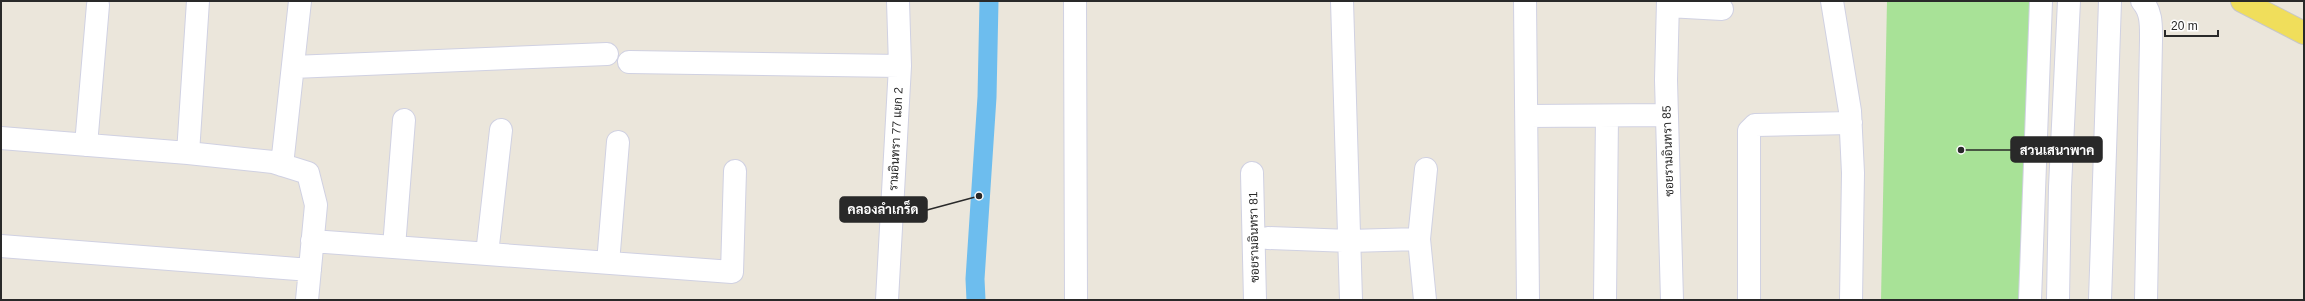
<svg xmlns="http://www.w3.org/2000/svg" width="2305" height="301" font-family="Helvetica,Sarabun,sans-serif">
	<rect width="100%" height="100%" fill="#ebe6db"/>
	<path fill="#a8e297" d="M1887,1H2039L2037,300H1881Z"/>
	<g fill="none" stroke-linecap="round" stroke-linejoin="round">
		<path stroke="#6dbdee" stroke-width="19" d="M976,300L975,279L987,97L989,1"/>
		<defs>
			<path id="minor" d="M1075,1L1076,300
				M1342,1L1351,300
				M1525,1L1528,300
				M1668,1L1666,80L1672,300
				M1832,1L1850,111L1853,173L1851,300
				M2142,1C2152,12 2151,26 2151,40L2146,300
				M1668,6L1722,9
				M629,62L900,66
				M293,67L607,54
				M1528,116L1667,115
				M1,138L188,153L273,162L308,173L316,205L307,300
				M86,145L98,5
				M188,153L198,1
				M282,165L300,1
				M1252,173L1255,300
				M1268,238L1350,241L1419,239
				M312,241L732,272L735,171
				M1,246L310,270
				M394,247L404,120
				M487,254L501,130
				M608,263L618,142
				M887,300L900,66L898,1
				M1425,300L1419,239L1426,169
				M1605,300L1607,116
				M1749,300V131L1755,125L1851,123
				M2030,300L2041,1
				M2058,300L2060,187L2069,1
				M2100,300L2110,1"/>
			<path id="major" d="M2242,1L2304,33"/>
		</defs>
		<use href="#minor" stroke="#d0d1e2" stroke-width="24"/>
		<use href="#major" stroke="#c7c7c7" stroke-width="24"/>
		<use href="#minor" stroke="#fff" stroke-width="22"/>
		<use href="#major" stroke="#f0de5b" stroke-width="22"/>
	</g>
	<g text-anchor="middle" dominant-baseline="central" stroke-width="3.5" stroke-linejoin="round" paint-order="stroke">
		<g font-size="12" fill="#292929" stroke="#fff">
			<text transform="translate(896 139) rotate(-87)">รามอินทรา 77 แยก 2</text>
			<text transform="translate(1668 151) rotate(-92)">ซอยรามอินทรา 85</text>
			<text transform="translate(1254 237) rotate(-91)">ซอยรามอินทรา 81</text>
		</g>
	</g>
	<path fill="none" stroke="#292929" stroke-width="1.5" d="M1961 150L2011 150M979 196L927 210"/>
	<g fill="#292929" stroke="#fff" stroke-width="1.5">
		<circle cx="1961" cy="150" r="4"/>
		<circle cx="979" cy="196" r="4"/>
	</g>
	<g fill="#292929" stroke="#292929" stroke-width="1.5">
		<rect x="2011" y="137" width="91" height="25" rx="4"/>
		<rect x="840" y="197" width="87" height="25" rx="4"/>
	</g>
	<g font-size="13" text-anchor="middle" font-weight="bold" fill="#fff">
		<text x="2057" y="155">สวนเสนาพาค</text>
		<text x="883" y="214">คลองลำเกร็ด</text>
	</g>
	<rect width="2305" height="301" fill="none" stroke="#292929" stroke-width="4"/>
	<path d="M2165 30v6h53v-6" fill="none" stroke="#292929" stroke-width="2"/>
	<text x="2171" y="30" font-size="12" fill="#292929" stroke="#ffffff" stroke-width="3" paint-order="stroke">20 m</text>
</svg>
